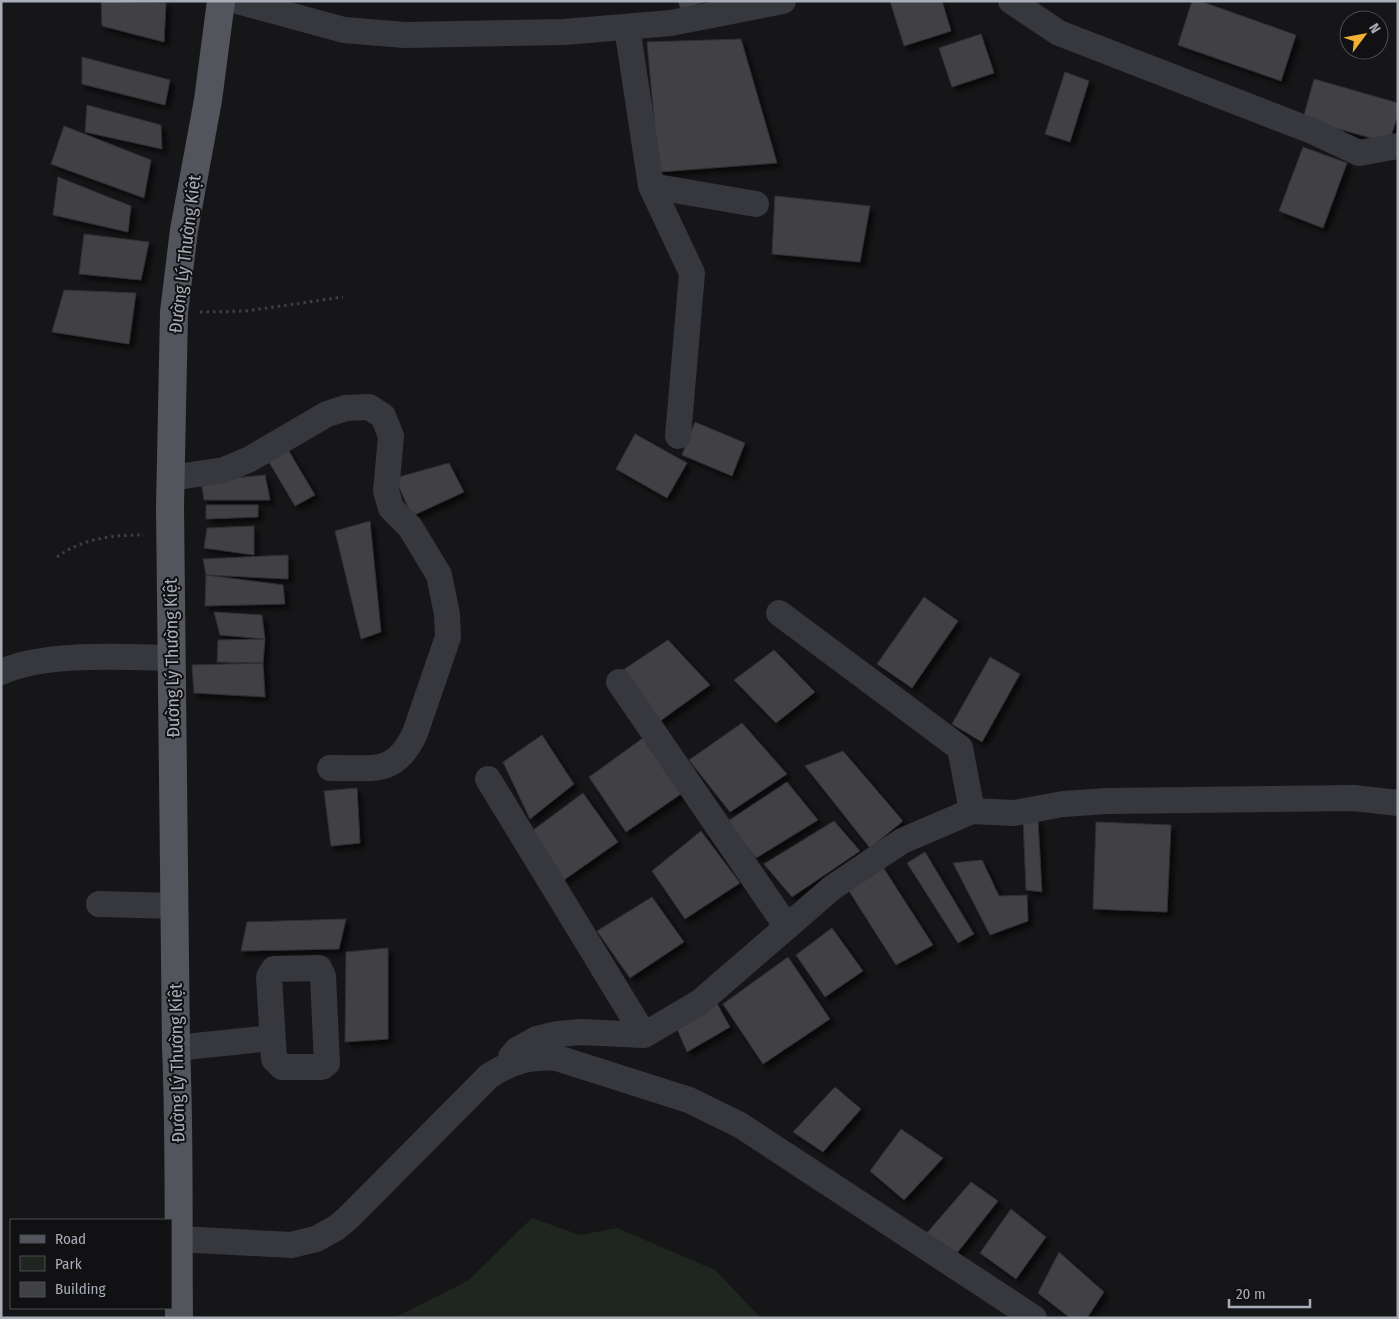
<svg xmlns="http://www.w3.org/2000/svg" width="1399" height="1319" font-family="'Fira Sans Condensed',sans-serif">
	<defs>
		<filter id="shadow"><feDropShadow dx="4.5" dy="4.5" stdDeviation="2.5" flood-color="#0009"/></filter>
	</defs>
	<rect width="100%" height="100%" fill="#161618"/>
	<path fill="#1e261f" d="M532,1218L580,1235L617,1228L715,1270L761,1318H394L469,1280Z"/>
	<path fill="#404145" stroke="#303034" filter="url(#shadow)" d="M101,1L166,3L164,42L102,26Z
		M678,1H707L681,10Z
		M890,1H942L951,31L904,46Z
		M1192,1H1200L1296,35L1281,81L1178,45Z
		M981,34L994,73L952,87L939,48Z
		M741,39L777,163L659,172L647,42Z
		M82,57L170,80L165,105L82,84Z
		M1065,72L1089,81L1070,142L1045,134Z
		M1314,79L1398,103V114L1389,143L1303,119Z
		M87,105L161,125L162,149L85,132Z
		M64,126L151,160L144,198L51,164Z
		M1303,147L1347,163L1323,228L1279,211Z
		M58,177L131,206L128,232L53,215Z
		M775,196L870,206L860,262L772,254Z
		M84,234L149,242L141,280L79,274Z
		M64,290L136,293L129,344L52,332Z
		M695,422L745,443L732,476L682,455Z
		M635,434L687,463L667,498L616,469Z
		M287,448L315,495L295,506L266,457Z
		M449,463L464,492L412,516L395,478Z
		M265,475L270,500H204L201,481Z
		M206,505H258V517L206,519Z
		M370,521L381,632L361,639L335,531Z
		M254,526V555L204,548L207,528Z
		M288,555V579L206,575L203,559Z
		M206,575L283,585L285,604L205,606Z
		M924,597L958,621L912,688L877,664Z
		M214,612L262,615L265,639L220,635Z
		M265,639L263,663L217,662L218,640Z
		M668,640L710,685L660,721L623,670Z
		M774,650L815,692L776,723L734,680Z
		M990,657L1020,674L982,742L952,724Z
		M263,663L265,697L194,693L192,665Z
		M742,723L787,774L730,812L689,760Z
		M542,735L574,784L530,819L503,762Z
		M643,738L681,794L626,832L589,777Z
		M843,751L903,821L870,848L805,766Z
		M787,782L818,820L756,858L728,821Z
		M357,788L360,843L331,846L324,791Z
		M583,793L618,842L564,880L532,831Z
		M1023,817L1038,821L1042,892L1026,890Z
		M834,821L860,851L792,897L764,864Z
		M1096,822L1171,825L1167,912L1093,909Z
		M701,831L740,883L685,919L652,871Z
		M925,852L974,934L958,943L907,863Z
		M982,860L999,896L1027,895L1028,921L990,935L953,863Z
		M881,864L933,945L896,965L849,891Z
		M652,897L684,942L630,978L597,931Z
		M346,919L339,949L241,951L247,922Z
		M832,928L863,971L825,997L796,955Z
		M388,948V1039L345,1042L346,952Z
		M788,957L830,1019L763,1064L723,1004Z
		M715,1000L730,1027L687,1052L675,1024Z
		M835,1087L861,1109L823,1152L793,1132Z
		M901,1129L943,1158L904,1200L870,1171Z
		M971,1182L998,1201L957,1253L926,1234Z
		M1011,1209L1046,1237L1016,1279L980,1253Z
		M1059,1252L1104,1292L1087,1318H1070L1038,1293Z"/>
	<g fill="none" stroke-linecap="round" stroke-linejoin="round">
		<path stroke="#3d3f44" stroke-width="3" stroke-dasharray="2.5 4" stroke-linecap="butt" d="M200,312L246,311L343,297
			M57,557C83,538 113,535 144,535"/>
		<path stroke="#37383d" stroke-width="26" d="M237,1L344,30L405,35L564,32L671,23L783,1
			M1011,1L1059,33L1312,131L1359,153L1398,146
			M627,27L651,186L692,273L678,436
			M651,186L756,204
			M171,478L224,470L250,459L327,414L346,408L369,407L383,416L391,436L386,491L391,508L410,527L439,575L447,614L448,637L415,733C395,777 372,767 330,768
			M779,613L960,748L972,811
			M1,672C46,652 122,657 172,658
			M619,682L787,927
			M488,779L644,1035
			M99,904L175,906
			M319,968L323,976L327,1063L322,1067H282L274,1059L269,977L274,969Z
			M176,1048L271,1038
			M511,1057L517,1050L537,1039L558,1034L581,1032L644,1035L700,1002L833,887L902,841L972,811L1014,813L1063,804L1107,801L1354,798L1398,803
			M178,1239L291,1245L316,1239L336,1228L348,1218L489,1076C512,1061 530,1056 557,1058L689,1100L740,1125L1034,1318"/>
		<path stroke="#53555c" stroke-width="28" d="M179,1318C178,1228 180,1138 176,1048L170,507L174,312L184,230L208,100L221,1"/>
	</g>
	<g text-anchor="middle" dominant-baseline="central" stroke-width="4" stroke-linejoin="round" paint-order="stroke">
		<g font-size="18" fill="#a8adb8" stroke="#111113">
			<text transform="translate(185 254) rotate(-83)">Đường Lý Thường Kiệt</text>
			<text transform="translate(172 658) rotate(-91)">Đường Lý Thường Kiệt</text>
			<text transform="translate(177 1063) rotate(-91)">Đường Lý Thường Kiệt</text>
		</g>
	</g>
	<rect width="1399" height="1319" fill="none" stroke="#a8adb8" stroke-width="5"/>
	<rect x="10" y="1219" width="162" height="90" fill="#111113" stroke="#4d4f55"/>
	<rect x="20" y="1235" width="25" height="8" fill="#53555c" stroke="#4d4f55"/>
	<text x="55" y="1244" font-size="15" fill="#a8adb8">Road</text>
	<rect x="20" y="1256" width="25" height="15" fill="#1e261f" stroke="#4d4f55"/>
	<text x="55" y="1269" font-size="15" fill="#a8adb8">Park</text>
	<rect x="20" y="1282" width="25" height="15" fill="#404145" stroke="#4d4f55"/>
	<text x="55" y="1294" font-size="15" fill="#a8adb8">Building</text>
	<g transform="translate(1364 35) rotate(58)"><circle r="24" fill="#111113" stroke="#4d4f55"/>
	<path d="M0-4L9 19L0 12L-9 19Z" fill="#f2b134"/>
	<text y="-8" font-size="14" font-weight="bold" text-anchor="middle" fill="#a8adb8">N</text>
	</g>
	<path d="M1229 1299v8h81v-8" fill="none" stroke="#a8adb8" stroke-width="2.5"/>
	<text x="1236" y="1299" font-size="15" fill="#a8adb8" stroke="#111113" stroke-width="4" paint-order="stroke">20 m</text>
</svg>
